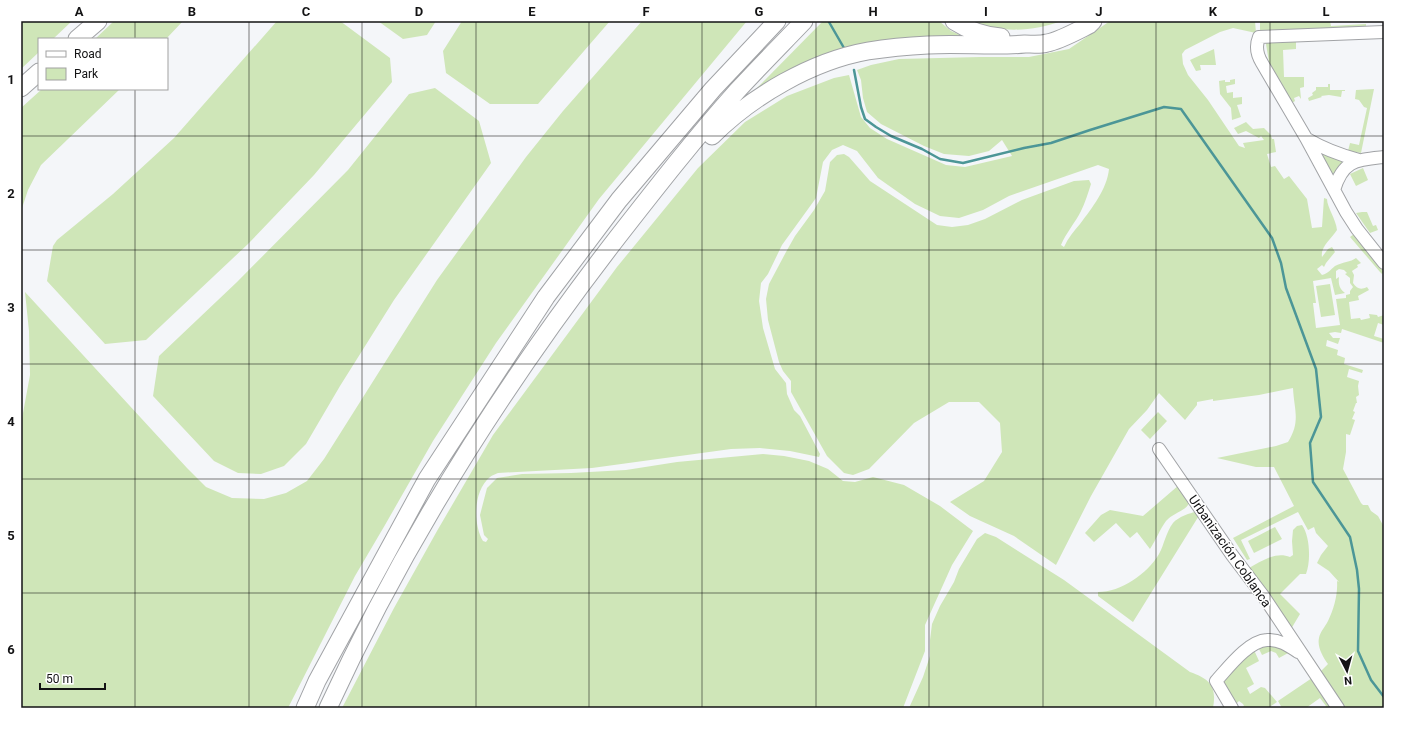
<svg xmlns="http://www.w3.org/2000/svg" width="1405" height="729" font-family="Roboto,sans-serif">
	<rect width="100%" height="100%" fill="#f4f6f9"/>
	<path fill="#cfe6b8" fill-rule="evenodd" d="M21,21H72L53,39H39V52L21,69Z
		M114,21H183L166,39H95Z
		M277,21H340L390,58L392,82L314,175L248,244L146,340L105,344L47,281L53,246L57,240L113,194L174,138Z
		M378,21H436L427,35L403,39Z
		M462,21H610L538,104H490L446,73L443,51Z
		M642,21H747L599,199L496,343L433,441L385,525L355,576L288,708H21V424L30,375L29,331L25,292L187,468L206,487L232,498L264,499L286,493L307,481L324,459L437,280L526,157L563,111Z
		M823,21H939L951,31L965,37L888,39L857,46L758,90L756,89Z
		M973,21H1062C1033,31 1001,34 973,21Z
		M1110,21H1255L1256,33L1233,28L1220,32L1185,50L1182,54L1183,64L1188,75L1208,100L1239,146L1245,148L1243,143L1264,140L1261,136L1259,138L1246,131L1238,134L1234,128L1246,122L1253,129L1264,128L1271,135L1272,139H1274L1276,152L1267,154L1271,167L1275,166L1284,179L1289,176L1307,199L1312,228L1322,227L1324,198L1327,199C1327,207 1336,219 1337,230C1332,238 1320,247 1322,257L1328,249L1332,247L1335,252L1326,263L1324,267L1322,265L1317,269L1322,275C1329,273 1330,270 1335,266C1342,262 1351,262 1356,258L1361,263L1357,265L1358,267L1352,271L1354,275L1353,283C1357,289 1361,290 1367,287L1369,290L1358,296L1359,300L1349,302L1351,319L1360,318L1361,320L1370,318L1369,314L1377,315L1378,317L1384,315V325L1378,323L1374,336L1384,339V343L1342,329L1341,333L1335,332L1329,333L1333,338H1340L1338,344L1327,340L1326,346L1338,350L1337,355L1345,358L1344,364L1363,370L1362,373L1349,369L1347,377L1359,381L1358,386L1359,395L1356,397L1357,403H1356L1353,411L1355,412L1352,419L1355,420L1350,435L1346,434V452L1343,469L1361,503L1363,505H1368L1371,511L1378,516L1384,527V708H1344L1319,673L1328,664C1323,657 1317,647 1319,638C1320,632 1325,627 1328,621C1334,609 1338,594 1337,581L1339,582L1329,571L1317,563L1321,555L1328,546L1316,533L1314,527L1308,530L1298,512L1241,540L1250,559L1247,560L1233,538L1294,506L1274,467H1256L1217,458L1276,446L1288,442C1301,421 1294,410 1293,388L1259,395L1213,401V399L1197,402V405L1185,420L1159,393L1147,410L1129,429L1091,496L1056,565L1014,536L970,516L950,502L984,481L1002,452L1000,423L979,402H949L914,423L869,469L853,475L844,473L827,456L791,392V381L783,371L779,362L768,320L766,299L769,284L786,252L795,236L814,210L825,191L830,162L837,155L844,154L849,157L870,181L937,225L952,227L968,225L985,219L1022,200L1074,181L1089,180L1091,184C1088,193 1085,203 1081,211C1075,223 1066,233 1061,245L1064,247C1068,238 1074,231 1080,224C1092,208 1107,189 1109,169L1098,165L1009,196L983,210L959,218L940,216L915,204L878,178L857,151L843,145L832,150L823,162L816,198L782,245L768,274L761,283L759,301L763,328L775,369L786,383L787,394L794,410L800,416L820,454L819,457L790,451L760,448L731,449L592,468L498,473C496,474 492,475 490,477C473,491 473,524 483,541L486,542L488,539L484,535L480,515L487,488L497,478L522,474L571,473L626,470L677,462L763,454L784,456L809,461L828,469L843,481L855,482L873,477L904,485L940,506L973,531L952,565L925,625V651L903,708H342L394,608L437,531L493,435L617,267L698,168L745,122L787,96L834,78L849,75L861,117L870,128L887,139L946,165L965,167L1012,156L1002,140L989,151L969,156L944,154L924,146L881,124L867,112L863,98L861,80L857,70L871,65L899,59L980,57H1029L1069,49ZM1339,269L1344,270L1347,273L1345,274L1350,278V283L1353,287L1350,291V294L1346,295V298L1336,299L1340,325L1316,328L1313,303H1316L1313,281L1331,278L1335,295L1345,293C1340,289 1338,285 1339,277L1336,279V271Z
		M1260,21H1330L1331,26L1366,24V28L1262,32L1260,30Z
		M1296,41V49L1283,50L1284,77H1304V87L1300,88L1301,99L1299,96L1294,98L1295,101L1292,103L1269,62L1266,44L1267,42Z
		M1214,49L1216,65H1200L1201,70L1196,71L1190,60Z
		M1235,79V84L1226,86L1227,93L1233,92V98L1242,97V104L1237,105L1241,117L1232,120L1231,108L1220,94L1219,81L1225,80V82H1230V80Z
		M1328,84H1330V90H1345V91H1342L1341,97L1329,95L1321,96L1322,97L1309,101L1308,98L1313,95L1312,93L1316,90V87H1328Z
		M435,88L479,121L491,163L394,300L340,386L306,444L284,466L261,474L238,473L214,461L153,396L159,356L237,282L348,170L409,94Z
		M42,89H120L41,165L28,190L21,211V108Z
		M1374,89L1361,153L1348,151L1350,143L1359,145L1367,108L1364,107L1359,100L1355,99L1356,90Z
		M1323,154L1344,161V163L1333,174L1321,156Z
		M1363,168L1368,180L1356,186L1350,174Z
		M1362,212H1367L1373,226L1376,225L1378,230L1370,233L1356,213Z
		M1354,234L1384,272L1382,274L1380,272L1350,237Z
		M1330,284L1335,315L1321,317L1316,286Z
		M1158,412L1167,421L1150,439L1141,430Z
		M1179,485L1190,502C1185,512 1174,512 1166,521C1160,529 1156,540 1150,549L1137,532L1130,538L1116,523L1094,542L1085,533L1101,515L1110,510L1143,516Z
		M1198,511L1200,514L1133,622L1098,596V592C1121,592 1147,574 1159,554C1164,545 1166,532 1173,523C1178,517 1190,513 1198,511Z
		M1302,525C1310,536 1311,561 1306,574H1300L1280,594L1300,614L1291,629L1247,569C1260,562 1275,551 1290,557L1293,555L1292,541L1293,530L1297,526Z
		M1275,527L1282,539L1254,553L1248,541Z
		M985,533L996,537L1064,580L1190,672C1210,679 1217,686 1213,708H909L923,677L930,656V640L932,624L940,606L954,582L959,569L977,539Z
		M1269,644L1290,652L1279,658L1276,653L1271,651L1262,655L1258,647Z
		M1254,650L1259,661L1246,668L1254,684L1247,688L1250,694L1261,687L1265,688L1277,702L1268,708H1241L1244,706L1243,704L1239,701L1235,705L1222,685L1223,677Z
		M1312,678L1332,707L1325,708L1326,706L1320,698L1306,708H1282L1278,701Z"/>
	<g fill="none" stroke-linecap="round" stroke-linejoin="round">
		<path stroke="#4c9697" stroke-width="2.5" d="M829,22L844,48
			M854,70L861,107L865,119L876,127L891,136L922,149L940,159L963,163L1024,148L1051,143L1090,130L1164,107L1181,109L1272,238L1281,263L1286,288L1316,369L1321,417L1310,443L1313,482L1350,537L1357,570L1359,589L1358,651L1371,680L1384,697"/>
		<defs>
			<path id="minor" d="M1384,32L1259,37C1255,47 1257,55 1262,63L1306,138L1346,212L1357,229L1384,263
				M1307,139C1324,149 1340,155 1359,160
				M1334,190C1343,160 1356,160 1384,157
				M1159,449L1232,555L1264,597L1338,708
				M1232,708L1216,681C1228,668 1248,641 1267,640C1279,639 1289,646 1298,652"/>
			<path id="highway" d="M954,21C968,30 984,36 1001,37
				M77,39L98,21
				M21,88L39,72
				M712,136C752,96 812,61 868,51C887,48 908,46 928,45C961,43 993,47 1025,44C1032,44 1040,45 1047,43C1059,41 1077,31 1089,25L1093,21
				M305,708L317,681L427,479L546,297L619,200L713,89L777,21
				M328,708C405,540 504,384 617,238C656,188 695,138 737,91C759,67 782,44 804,21"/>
		</defs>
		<use href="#minor" stroke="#a1a3a6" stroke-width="14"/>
		<use href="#highway" stroke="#a1a3a6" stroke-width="19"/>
		<use href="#minor" stroke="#fff" stroke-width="12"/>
		<use href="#highway" stroke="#fff" stroke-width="17"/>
	</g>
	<path fill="none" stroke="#131314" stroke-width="1" stroke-opacity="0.55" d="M135,21V39M249,21V708M362,21V708M476,21V708M589,21V708M702,21V708M816,21V708M929,21V708M1043,21V708M1156,21V708M1270,21V708M135,89V708M21,136H1384M21,250H1384M21,364H1384M21,479H1384M21,593H1384"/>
	<g text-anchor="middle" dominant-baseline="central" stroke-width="3" stroke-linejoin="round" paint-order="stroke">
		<g font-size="13" fill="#131314" stroke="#fff">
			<text transform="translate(1230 551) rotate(55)">Urbanización Coblanca</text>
		</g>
	</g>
	<rect width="1405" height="729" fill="none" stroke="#ffffff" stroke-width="44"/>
	<rect x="38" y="38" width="130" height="52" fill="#ffffff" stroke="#a1a1a1"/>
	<rect x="46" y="51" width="20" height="6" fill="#ffffff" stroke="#a1a1a1"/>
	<text x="74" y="58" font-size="12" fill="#131314">Road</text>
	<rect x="46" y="68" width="20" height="12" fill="#cfe6b8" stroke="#a1a1a1"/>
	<text x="74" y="78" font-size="12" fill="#131314">Park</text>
	<g transform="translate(1347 671) rotate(174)" stroke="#ffffff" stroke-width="3" paint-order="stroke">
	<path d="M0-3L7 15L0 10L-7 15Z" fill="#131314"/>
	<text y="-6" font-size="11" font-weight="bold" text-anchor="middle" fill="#131314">N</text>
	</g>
	<path d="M40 683v6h65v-6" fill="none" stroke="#131314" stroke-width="2"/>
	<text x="46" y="683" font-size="12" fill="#131314" stroke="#ffffff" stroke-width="3" paint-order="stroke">50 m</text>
	<rect x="22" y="22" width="1361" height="685" fill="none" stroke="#131314" stroke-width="1.5"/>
	<g font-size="13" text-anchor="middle" font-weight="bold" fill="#131314">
		<text x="79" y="16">A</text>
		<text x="192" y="16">B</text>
		<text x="306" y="16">C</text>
		<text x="419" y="16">D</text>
		<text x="532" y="16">E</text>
		<text x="646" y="16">F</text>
		<text x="759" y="16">G</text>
		<text x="873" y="16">H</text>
		<text x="986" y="16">I</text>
		<text x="1099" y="16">J</text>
		<text x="1213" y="16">K</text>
		<text x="1326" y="16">L</text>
		<text x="11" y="84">1</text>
		<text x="11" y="198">2</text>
		<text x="11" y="312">3</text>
		<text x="11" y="426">4</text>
		<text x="11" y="540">5</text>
		<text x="11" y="654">6</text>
	</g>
</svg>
